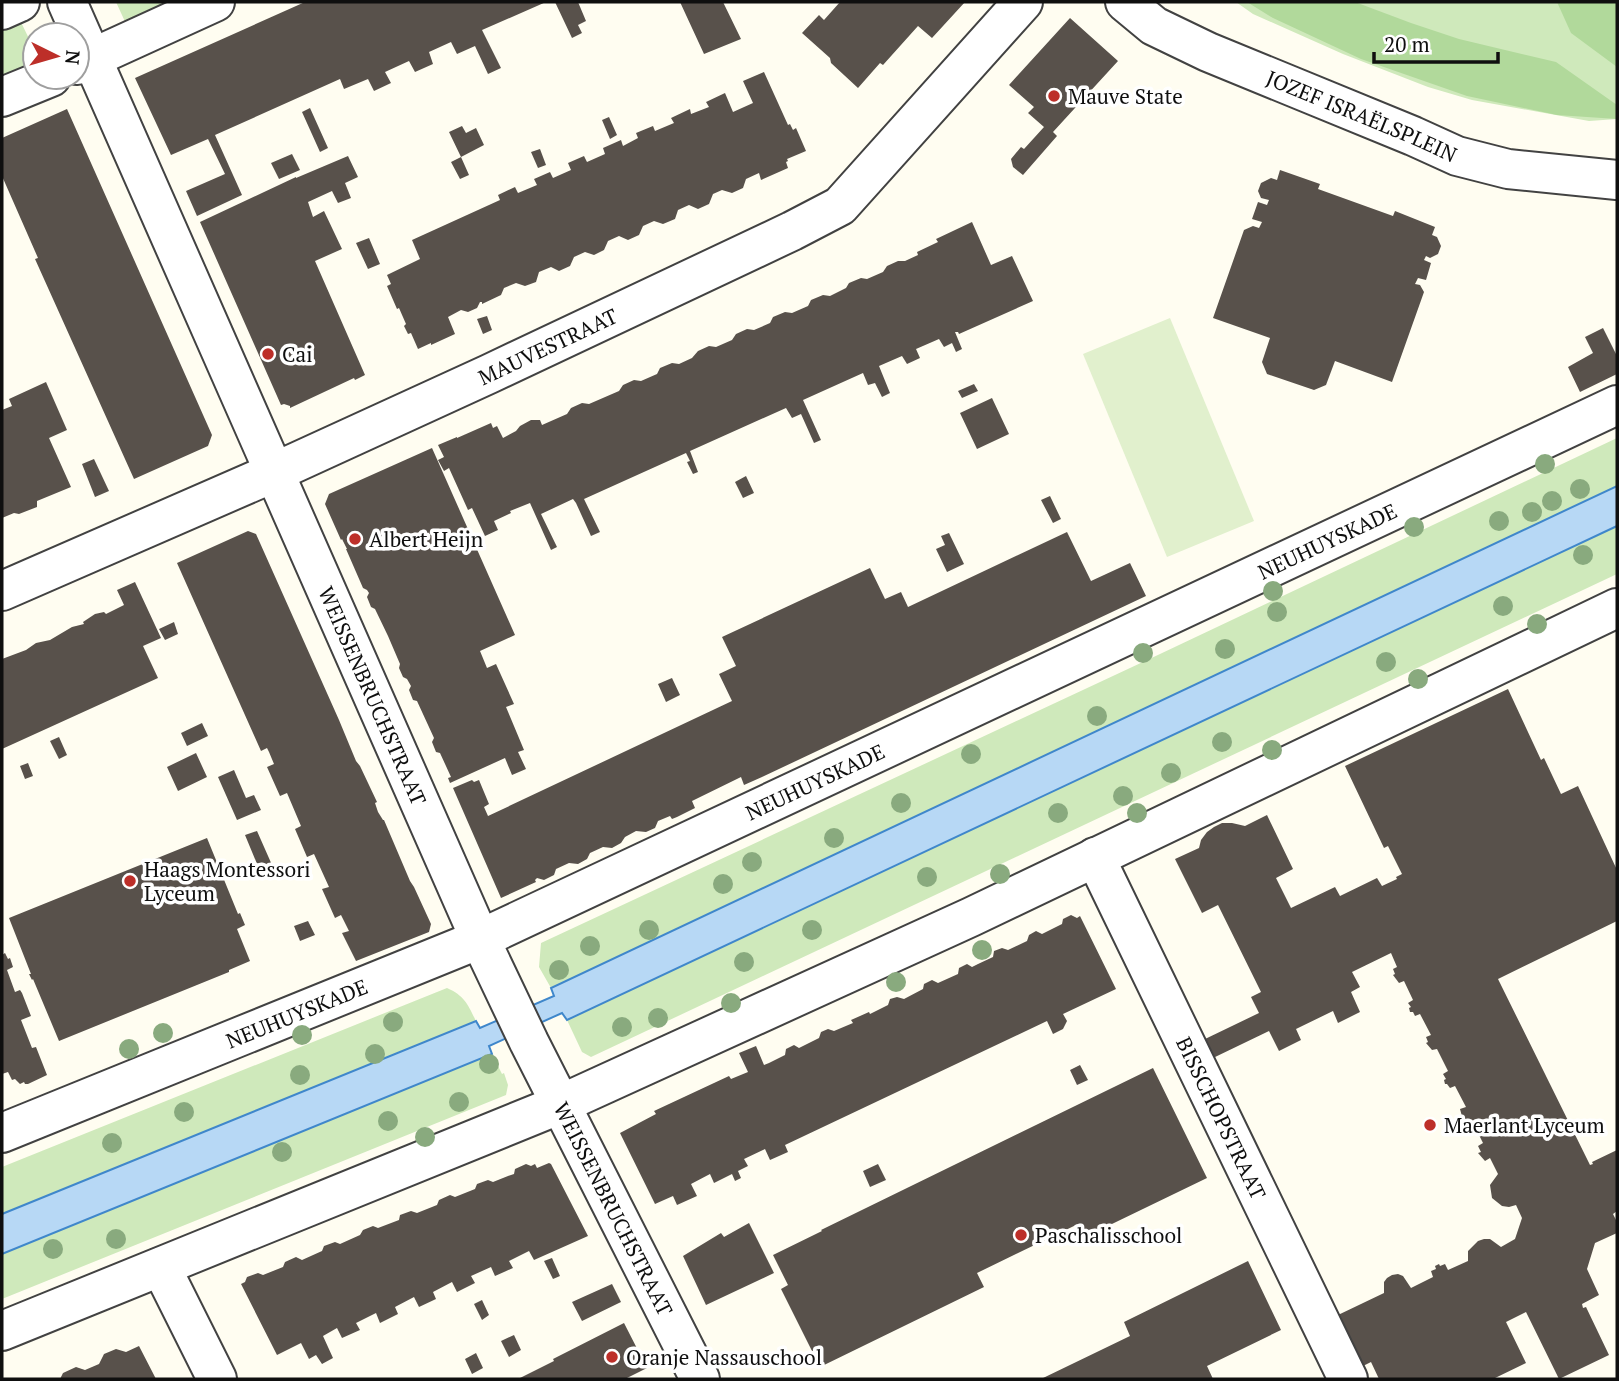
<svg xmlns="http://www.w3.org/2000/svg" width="1619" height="1381" font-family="'PT Serif',serif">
	<rect width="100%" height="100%" fill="#fffdf1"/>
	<path fill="#cfe9bb" d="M116,2H181L127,26Z
		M1236,2H1617V119L1589,121L1472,100L1428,87L1343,54L1253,14Z
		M17,14L35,51V70L2,85V21Z
		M1617,438V487L551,988L539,967L541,943L1160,654Z
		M1617,526V574L591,1057L582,1052L567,1020Z
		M447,988C465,996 468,1005 476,1021L2,1214V1167Z
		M492,1054L502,1074L504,1073L508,1085L506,1095L2,1299V1254Z"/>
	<path fill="#b1d99b" d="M1247,2H1355L1411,23L1459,39L1556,62L1617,105V119L1557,115L1467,96L1361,59L1273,18Z
		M1557,2H1617V67L1571,33Z"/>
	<path fill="#e1f0cd" d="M1170,318L1254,521L1167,557L1083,354Z"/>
	<path fill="#b7d8f5" stroke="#3f87cb" stroke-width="2" d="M1617,486V526L567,1020L562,1013L489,1046L492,1054L2,1254V1214L476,1021L480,1028L554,996L551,988Z"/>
	<path fill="#58514b" d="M305,2H546L482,30L501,68L488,74L475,46L457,54L451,42L429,52L433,64L415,72L409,61L385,72L391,83L374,91L368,79L344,89L340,79L215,135L242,195L197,216L186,191L225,174L208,139L171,155L135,78Z
		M555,2H578L586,21L578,25L582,33L572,38Z
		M680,2H723L741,39L704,54Z
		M840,2H965L932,38L918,26L883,65L880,63L858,88L831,63L830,58L802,33L819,15L824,20Z
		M1070,18L1118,61L1053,132L1057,136L1023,175L1013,167L1011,159L1021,147L1024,149L1044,127L1028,113L1034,107L1009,85Z
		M764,72L788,125L790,124L793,130L796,128L806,151L787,159L788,161L786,162L788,168L761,180L759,173L746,179L743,188L732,193L722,190L713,194L709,204L698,209L689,205L678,210L675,219L663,224L654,221L643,226L639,235L628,240L619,236L608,241L604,250L594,255L585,252L574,257L570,266L559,271L551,267L539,272L536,282L525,286L516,283L504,288L501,295L482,304V302H480L477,308L468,312L461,310L448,317L455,334L431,345V343L418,349L411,333L408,334L404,326L406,324L399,308L397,309L387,286L391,284L387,275L420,259L412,240L500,200L498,195L515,187L518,193L537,185L534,179L550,172L553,178L571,170L568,163L584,156L587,162L605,154L603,148L621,140L623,146L638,138L636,133L653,126L655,131L674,123L671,118L690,109L691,114L709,107L706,102L725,93L733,112L753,103L743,81Z
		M310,108L328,148L320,152L302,112Z
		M67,109L212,435L208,446L134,479L35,259L38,258L2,176V138Z
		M609,117L617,135L610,139L602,120Z
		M462,126L466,133L476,128L484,145L461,157L449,132Z
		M540,149L546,165L538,168L531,152Z
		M292,154L300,170L279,179L271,163Z
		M348,156L358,177L345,183L351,198L338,203L332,191L308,202L313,217L324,211L342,249L315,261L365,375L355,380L354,378L290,408V406L284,404L281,405L200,222L296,177V178Z
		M461,157L469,175L460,179L451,162Z
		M1280,170L1320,184L1318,189L1393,216L1395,211L1435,227L1432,235L1437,237L1441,246L1438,254L1430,258L1426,256L1424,260L1431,263L1426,280L1418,278L1415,284L1420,285L1424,292L1392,382L1335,361L1326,385L1314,390L1267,374L1262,362L1270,338L1213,318L1244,230L1253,226L1259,228L1262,222L1252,219L1258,202L1267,205L1269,200L1261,198L1258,191L1261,183L1271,178L1277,180Z
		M972,222L991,265L1012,256L1033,301L959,334L958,332H955L962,349L956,352L952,343L944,347L939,339L916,349L920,358L907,364L902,356L879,366L890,393L882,397L875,383L868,385L863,373L803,400L821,440L814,443L801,414L792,418L786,408L690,451L698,472L693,474L687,462L690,461L686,453L584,499L600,532L591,536L576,503L573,499L541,514L557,547L551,550L530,503L510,511L511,513L494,521L498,530L485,536L472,508L468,510L449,468L444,471L438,460L444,457L438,445L457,437V438L491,423L493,428L497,426L503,438L516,431L520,426L531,420H540L542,425L567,414L571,408L582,403L589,404L619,391L623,385L634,380L641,381L657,374L660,368L672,363L679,364L692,358L698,351L709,346L716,347L732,340L736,334L747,329L754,330L770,323L773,317L785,312L792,313L808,306L811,300L823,295L830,296L846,288L849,283L861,278L867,279L883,272L887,266L898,261H905L918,255L917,252L938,242L936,239Z
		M369,238L380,264L368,269L356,243Z
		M487,316L492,330L483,334L477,319Z
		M1603,328L1617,356V374L1580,392L1568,367L1593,353L1585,337Z
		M46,382L67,430L49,438L71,487L37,501V507L19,514L14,513L2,518V410L12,406L9,399Z
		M974,384L978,391L962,398L958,391Z
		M992,398L1009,434L977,449L960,413Z
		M432,448L515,635L480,651L487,668L496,664L514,704L506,707L524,750L518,752L526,769L512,775L505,758L450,783L448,778L451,777L440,753L436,752L432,742L434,738L417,701L413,700L409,690L411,686L407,679L403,677L399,668L400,664L388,636L375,609L371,607L367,597L369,593L367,590L363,588L346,549H347L342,539L341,540L325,504L329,494Z
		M94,459L109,491L95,497L82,464Z
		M746,476L754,493L743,498L735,482Z
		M1050,496L1061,519L1053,523L1041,500Z
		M248,531L256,534L339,720L356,761L360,766L377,802L375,803L378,812L383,820H384L410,881L414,887L431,924L429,932L356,961L342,933L349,931L341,915L335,918L322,889L329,887L314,854L307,857L295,829L301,826L287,793L280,796L267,767L274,764L269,752L267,748L261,751L177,563Z
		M1067,532L1091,581L1130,563L1146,596L762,777L744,785L741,777L692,801L695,808L677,817L672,819L670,816L658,821L655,828L646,832L636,831L625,837L621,843L612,848L603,847L590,853L587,859L578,864L569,863L556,869L554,875L544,880L537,878L535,880L536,882L501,898L453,788L472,780L474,782L479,780L489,804L484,807L488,816L732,701L719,674L736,666L722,637L870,568L885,599L901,592L908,607Z
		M949,533L964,564L947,572L936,549L945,545L941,536Z
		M135,582L161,638L143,646L158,678L2,749V659L26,650L36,643L50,640L72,627L84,624L83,622L95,614L104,612L106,614L124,605L117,590Z
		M174,622L178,634L165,640L159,629Z
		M672,678L680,695L666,702L658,684Z
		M1508,689L1541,760L1544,758L1561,794L1578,786L1617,870V921L1498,979L1590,1165L1593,1164L1592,1162L1617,1150V1211L1613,1214L1617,1222V1233L1595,1243L1587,1269L1599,1295L1582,1304L1583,1308L1586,1307L1609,1355L1559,1379L1526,1312L1506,1322L1526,1363L1493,1379H1379L1371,1362L1363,1366L1338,1315L1384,1293V1282L1387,1278L1392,1275L1398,1274L1403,1276L1411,1288L1433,1277L1431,1271L1436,1269L1435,1266L1439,1264L1440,1266L1445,1264L1448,1270L1468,1261V1251L1478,1241L1484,1239H1490L1501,1247L1515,1239L1522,1218L1516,1205L1509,1207L1502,1206L1492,1198L1490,1185L1498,1174L1490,1158L1485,1161L1478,1153L1481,1152L1478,1146L1483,1143L1473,1123L1468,1125L1465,1119L1463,1120L1460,1109L1466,1107L1455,1086L1450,1088L1447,1084H1445L1444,1080L1446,1079L1443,1074L1448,1071L1437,1049L1432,1050L1426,1043L1428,1042L1426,1037L1431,1035L1420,1014L1415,1016L1413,1012H1410L1409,1008L1411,1007L1408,1003L1413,1000L1404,981L1399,983L1393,975L1395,974L1393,969L1397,967L1391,953L1352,972L1360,987L1351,992L1360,1012L1338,1023L1333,1011L1296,1029L1301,1040L1279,1051L1269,1031L1213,1058L1203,1040L1259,1013L1251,997L1261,992L1218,905L1202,913L1175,859L1199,848L1201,840L1207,832L1214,827L1222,823H1232L1245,826L1267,815L1293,869L1276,878L1291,908L1335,887L1340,896L1377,878L1382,886L1397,879L1396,877L1402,874L1388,846L1384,848L1345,766Z
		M202,723L208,736L187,746L181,733Z
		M59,737L67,755L59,759L50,741Z
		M196,753L207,777L178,791L167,767Z
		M28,763L33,776L25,779L20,766Z
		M234,770L246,798L254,795L261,810L237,820L218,777Z
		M257,831L272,865L260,871L245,835Z
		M207,838L238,914L240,913L245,925L237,929L250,961L229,970V972L59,1041L33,979L32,980L29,974H31L9,918Z
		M1071,915L1077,918L1080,916L1116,989L1063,1014L1067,1021L1063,1029L1053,1034L1047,1021L785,1145L788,1152L770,1160L765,1149L744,1159L748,1166L738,1171L741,1178L735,1181L732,1174L714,1183L710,1174L691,1184L697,1196L677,1205L673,1196L655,1204L620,1133L656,1114L654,1111L729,1076L731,1079L748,1072L739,1053L756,1046L764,1065L769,1063L785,1055L786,1049L794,1045L799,1048L819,1038L821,1032L828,1029L834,1031L853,1023L851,1020L869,1012L870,1014L888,1005L890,999L897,997L904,999L923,989L924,984L932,980L938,983L958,974L959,968L967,964L972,967L978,964L993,957L994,951L1002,948L1008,950L1027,941L1029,935L1036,931L1042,934L1062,924L1063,919Z
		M308,921L315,935L300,941L294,926Z
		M5,953L8,959L10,958L13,967L7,970L15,992L20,990L22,993L31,1016L21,1020L32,1048L36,1047L47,1075L28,1084H25L24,1082L20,1084L15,1079L12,1080L8,1072L2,1074V955Z
		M1080,1065L1088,1080L1077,1085L1070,1070Z
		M1153,1068L1207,1178L1083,1238L1076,1225L977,1273L984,1287L820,1367L781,1289L788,1285L773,1255L822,1231L821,1230Z
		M549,1163L551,1164L588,1236L534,1260L529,1251L509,1261L513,1268L495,1276L491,1267L471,1276L475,1283L457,1292L452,1282L433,1292L436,1299L419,1307L414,1297L395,1307L398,1314L380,1323L376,1313L356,1323L360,1330L342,1338L337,1328L323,1336L333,1358L322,1364L316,1355L309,1359L301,1343L277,1355L241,1284L245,1282L247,1277L258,1273L263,1275L283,1267L285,1262L296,1257L302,1260L322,1251L324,1246L335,1242L340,1244L360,1235L363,1230L373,1226L378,1228L399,1220L400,1215L411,1211L417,1213L437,1205L439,1200L450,1195L455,1197L475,1189L477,1184L488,1180L493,1182L508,1176L514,1174L515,1169L526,1164L531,1166L535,1164L537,1168Z
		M878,1164L886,1180L870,1187L863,1171Z
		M749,1223L774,1273L706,1305L683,1256L721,1233L724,1237Z
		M552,1258L560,1276L553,1279L544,1261Z
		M1248,1261L1281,1330L1207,1366L1213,1379H1041L1130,1336L1124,1322Z
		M612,1284L621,1302L582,1321L572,1302Z
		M482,1300L489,1315L482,1320L474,1304Z
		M624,1323L647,1368L625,1379H518L554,1361L553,1359Z
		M514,1335L521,1350L509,1357L501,1341Z
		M139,1346L156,1379H60L63,1373L76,1367L85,1370L99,1364L104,1354L116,1349L126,1352Z
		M476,1353L483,1368L472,1374L465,1359Z"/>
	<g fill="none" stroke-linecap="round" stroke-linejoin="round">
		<defs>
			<g id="street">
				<path id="s1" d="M67,2L480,939L529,1042L700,1379"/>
				<path id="s2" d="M1125,2L1154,26L1208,52L1413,136L1457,156L1508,169L1617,180"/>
				<path d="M2,10L20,2"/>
				<path d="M77,65L215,2"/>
				<path d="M2,97L51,77"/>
				<path id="s3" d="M2,591L275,472L489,374L792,231L840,206L1023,2"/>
				<path id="s4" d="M1095,857L1348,1379"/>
				<path id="s5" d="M2,1133L480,939L1617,405"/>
				<path d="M161,1267L217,1379"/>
				<path d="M2,1331L561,1104L971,917L1617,608"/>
			</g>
		</defs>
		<use href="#street" stroke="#424242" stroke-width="42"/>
		<use href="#street" stroke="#fff" stroke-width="38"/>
	</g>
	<g fill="#89aa7e">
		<circle cx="1545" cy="464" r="10"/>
		<circle cx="1580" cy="489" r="10"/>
		<circle cx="1552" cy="501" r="10"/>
		<circle cx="1532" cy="512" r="10"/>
		<circle cx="1499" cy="521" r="10"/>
		<circle cx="1414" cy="527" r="10"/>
		<circle cx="1583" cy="555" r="10"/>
		<circle cx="1273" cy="591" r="10"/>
		<circle cx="1503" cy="606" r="10"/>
		<circle cx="1277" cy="612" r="10"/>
		<circle cx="1537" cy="624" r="10"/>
		<circle cx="1225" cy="649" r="10"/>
		<circle cx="1143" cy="653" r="10"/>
		<circle cx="1386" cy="662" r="10"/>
		<circle cx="1418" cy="679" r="10"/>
		<circle cx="1097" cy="716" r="10"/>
		<circle cx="1222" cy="742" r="10"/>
		<circle cx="1272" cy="750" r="10"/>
		<circle cx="971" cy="754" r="10"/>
		<circle cx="1171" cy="773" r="10"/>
		<circle cx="1123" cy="796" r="10"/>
		<circle cx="901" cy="803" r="10"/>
		<circle cx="1058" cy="813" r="10"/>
		<circle cx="1137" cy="813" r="10"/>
		<circle cx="834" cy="838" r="10"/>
		<circle cx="752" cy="862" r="10"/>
		<circle cx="1000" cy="874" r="10"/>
		<circle cx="927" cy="877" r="10"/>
		<circle cx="723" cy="884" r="10"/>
		<circle cx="649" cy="930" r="10"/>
		<circle cx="812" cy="930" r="10"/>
		<circle cx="590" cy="946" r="10"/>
		<circle cx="982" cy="950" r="10"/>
		<circle cx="744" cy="962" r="10"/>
		<circle cx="559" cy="970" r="10"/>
		<circle cx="896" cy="982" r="10"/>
		<circle cx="731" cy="1003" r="10"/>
		<circle cx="658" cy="1018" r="10"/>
		<circle cx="393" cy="1022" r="10"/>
		<circle cx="622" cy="1027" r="10"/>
		<circle cx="163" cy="1033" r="10"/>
		<circle cx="302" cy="1035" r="10"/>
		<circle cx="129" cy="1049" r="10"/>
		<circle cx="375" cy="1054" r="10"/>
		<circle cx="489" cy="1064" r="10"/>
		<circle cx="300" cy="1075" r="10"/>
		<circle cx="459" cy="1102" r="10"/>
		<circle cx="184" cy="1112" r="10"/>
		<circle cx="388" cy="1121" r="10"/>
		<circle cx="425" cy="1137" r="10"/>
		<circle cx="112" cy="1143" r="10"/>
		<circle cx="282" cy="1152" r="10"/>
		<circle cx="116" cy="1239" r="10"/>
		<circle cx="53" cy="1249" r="10"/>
	</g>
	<g fill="#bd2f29" stroke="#fff" stroke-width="2.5">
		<circle cx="1054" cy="96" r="7"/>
		<circle cx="268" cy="354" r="7"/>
		<circle cx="355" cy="539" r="7"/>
		<circle cx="130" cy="881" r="7"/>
		<circle cx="1430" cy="1125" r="7"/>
		<circle cx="1021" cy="1235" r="7"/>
		<circle cx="612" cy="1357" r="7"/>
	</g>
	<g text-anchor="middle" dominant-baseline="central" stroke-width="7" stroke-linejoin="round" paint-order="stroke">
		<g font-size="21" fill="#0f0f0f" stroke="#fff" text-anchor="start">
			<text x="1068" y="96">Mauve State</text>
			<text x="282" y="354">Cai</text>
			<text x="369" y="539">Albert Heijn</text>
			<text x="144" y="869">Haags Montessori<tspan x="144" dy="24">Lyceum</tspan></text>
			<text x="1444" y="1125">Maerlant Lyceum</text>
			<text x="1035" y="1235">Paschalisschool</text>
			<text x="626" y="1357">Oranje Nassauschool</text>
		</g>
		<g font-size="21" fill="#0f0f0f" stroke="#fff">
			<text stroke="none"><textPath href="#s2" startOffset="264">JOZEF ISRAËLSPLEIN</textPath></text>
			<text stroke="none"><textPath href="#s3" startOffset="598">MAUVESTRAAT</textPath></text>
			<text stroke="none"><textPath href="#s5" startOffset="1452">NEUHUYSKADE</textPath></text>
			<text stroke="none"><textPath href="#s1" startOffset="758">WEISSENBRUCHSTRAAT</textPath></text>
			<text stroke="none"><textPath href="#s5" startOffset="886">NEUHUYSKADE</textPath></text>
			<text stroke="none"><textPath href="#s5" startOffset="318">NEUHUYSKADE</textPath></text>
			<text stroke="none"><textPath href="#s4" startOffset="290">BISSCHOPSTRAAT</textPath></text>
			<text stroke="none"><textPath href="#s1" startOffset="1325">WEISSENBRUCHSTRAAT</textPath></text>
		</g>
	</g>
	<rect width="1619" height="1381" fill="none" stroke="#0f0f0f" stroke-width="7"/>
	<g transform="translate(56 56) rotate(95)"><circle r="33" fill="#ffffff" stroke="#9f9f9f" stroke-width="2"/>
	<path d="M0-5L12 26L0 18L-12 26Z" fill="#bd2f29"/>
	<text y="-10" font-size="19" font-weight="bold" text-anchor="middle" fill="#0f0f0f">N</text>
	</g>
	<path d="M1374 52v10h124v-10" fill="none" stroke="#0f0f0f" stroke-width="3.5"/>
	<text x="1384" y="52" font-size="21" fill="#0f0f0f" stroke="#ffffff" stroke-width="5" paint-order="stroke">20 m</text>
</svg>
